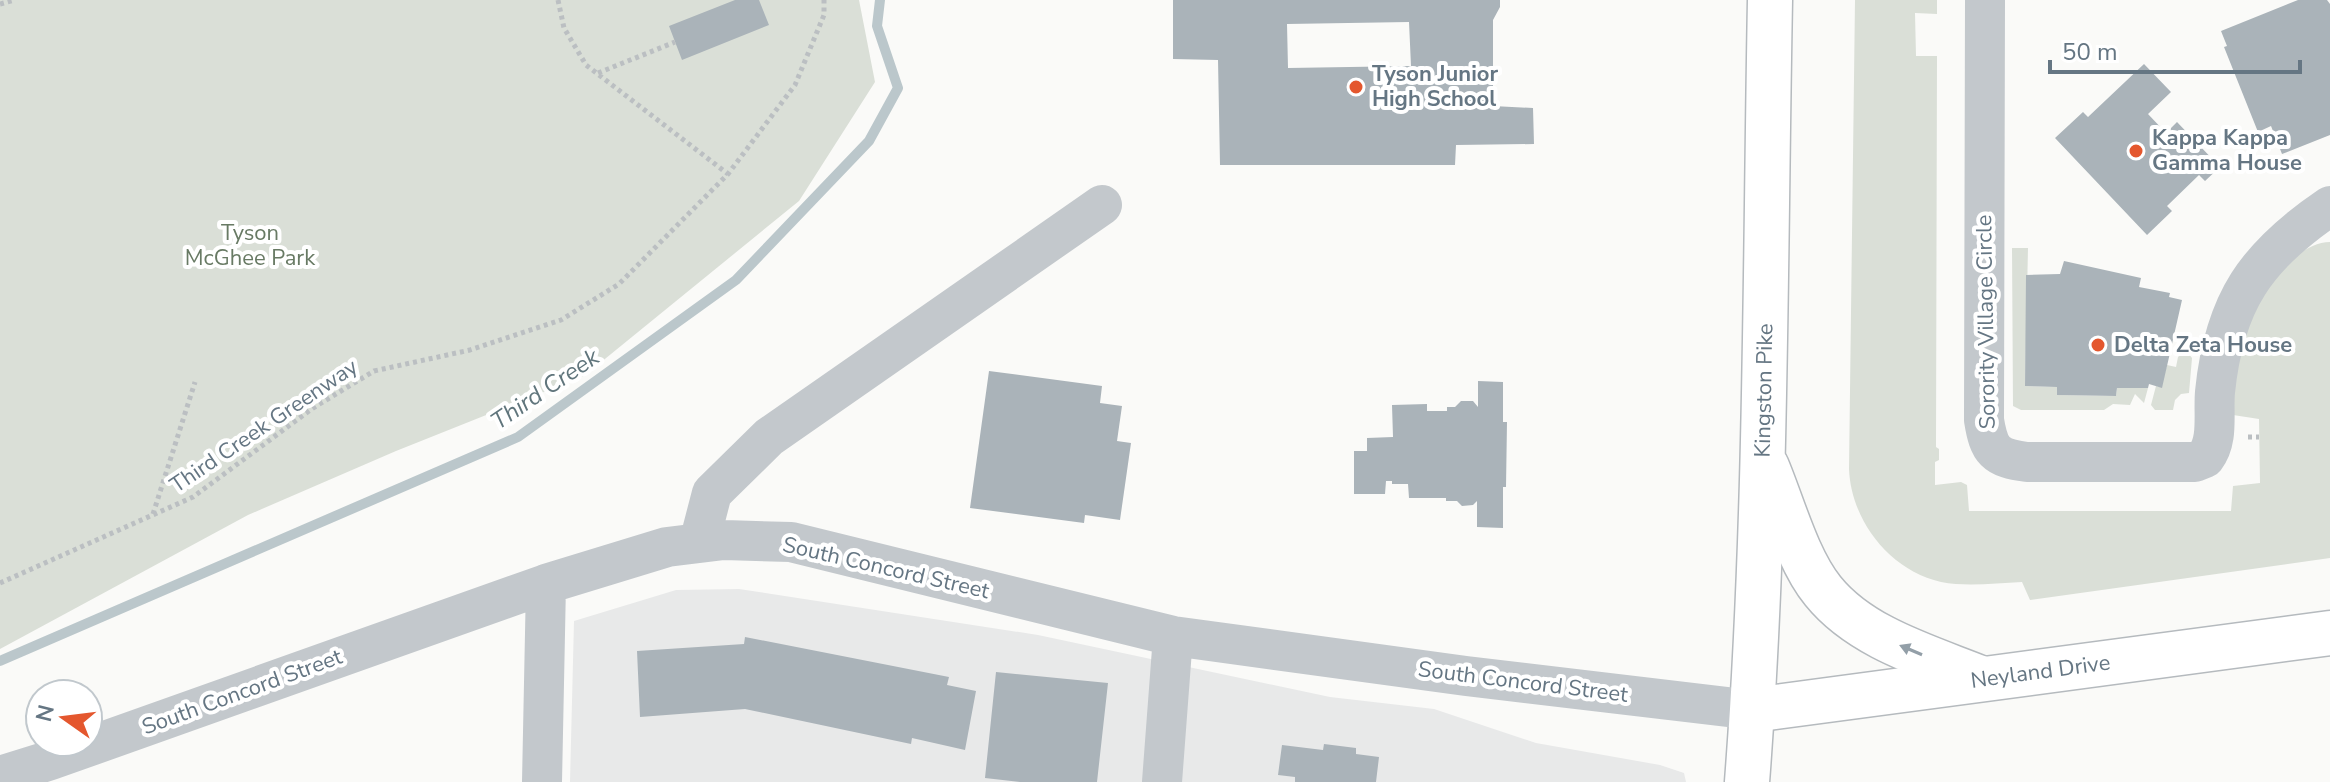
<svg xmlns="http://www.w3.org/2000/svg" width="2330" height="782" font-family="'Nunito Sans',sans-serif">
	<rect width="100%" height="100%" fill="#fafaf8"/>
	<path fill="#e8e9e9" d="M739,589L1038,635L1330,697L1434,709L1536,743L1660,765L1684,773L1686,782H570L574,621L676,590Z"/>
	<path fill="#dadfd7" d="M0,0H859L875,82L799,201L584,376L396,451L248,515L0,649Z
		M1855,0H1937V14L1915,13L1916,56H1937L1936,447L1939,449V460L1935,462V485L1961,482L1967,485L1969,511H2231L2233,486L2260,483L2259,419L2233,415C2234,397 2233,377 2237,358C2244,319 2285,243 2330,242V558L2030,600L2022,582C1996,583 1967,587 1941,582C1889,570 1851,520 1849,469Z
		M2012,248H2028L2025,386L2057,387L2058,395L2116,396L2117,388H2148L2144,403L2135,394L2130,405L2113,404L2104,410H2021L2013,406Z
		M2183,352L2188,353L2192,358L2189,393L2181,394L2175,400L2173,410H2155L2151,405L2156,386L2161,387L2167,365L2176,367L2178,357Z"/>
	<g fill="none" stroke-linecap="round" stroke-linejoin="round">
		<path stroke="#bbc7cb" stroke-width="10" d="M0,661L518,437L736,280L869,141L898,88L877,26L880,0"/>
	</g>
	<path fill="#aab3b9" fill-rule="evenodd" d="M735,0H759L769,25L682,60L669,26Z
		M1173,0H1500V7L1493,20V106L1533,108L1534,144L1456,145L1455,165H1220L1218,60L1173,59ZM1409,22L1411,66L1288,68L1287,24Z
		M2298,0H2327L2330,4V135L2282,154L2271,126L2258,132L2224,47L2227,46L2221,31Z
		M2144,64L2171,92L2148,114L2166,133L2177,122L2220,167L2205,181L2199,175L2167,206L2172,211L2147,235L2055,138L2083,112L2088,117Z
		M2064,261L2141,278L2139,287L2170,293L2169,297L2182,300L2162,388L2149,384L2148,388H2117L2116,396L2057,395V387L2025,386L2026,275L2060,274Z
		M989,371L1102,386L1100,403L1122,406L1117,441L1131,443L1120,520L1085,515L1084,523L970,508Z
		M1478,381L1503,382V422H1507L1506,487H1503V528L1477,527V501L1473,505L1462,506L1457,501H1446V498H1409L1408,484H1392V481H1386L1385,494H1354V451H1367V438L1393,437L1392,405L1427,404V411H1447V407H1455L1461,401H1473L1478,407Z
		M745,637L949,677L947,685L976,691L965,750L912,738L911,744L745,709L640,717L637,651L744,644Z
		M996,672L1108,683L1097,782H1020L985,778Z
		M1324,744L1356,748V754L1379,757L1376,782H1295V777L1278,775L1282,745L1323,750Z"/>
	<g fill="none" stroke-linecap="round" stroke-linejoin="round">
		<defs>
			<g id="major">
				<path d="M1767,467C1783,505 1797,559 1823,591C1860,637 1925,656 1978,677"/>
				<path id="s1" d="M1753,710L2330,633"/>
				<path id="s2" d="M1747,782C1767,522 1765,260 1770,0"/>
			</g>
		</defs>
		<use href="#major" stroke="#b5babe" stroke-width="47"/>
		<path stroke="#bbbfc2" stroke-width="5" stroke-dasharray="4 4" stroke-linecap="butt" d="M558,0L564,28L586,65L728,174
			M0,4L15,0
			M598,73L675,42
			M2248,437H2259
			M153,514L195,382
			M0,583L193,497L313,408L374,371L470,350L561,320L619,284L728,174L795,85L824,15V0"/>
		<path stroke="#c3c8cc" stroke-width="40" d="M1985,0L1984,420C1989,451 1995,458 2027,462H2195L2205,458C2219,440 2213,414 2215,392C2224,302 2256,256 2330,206
			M699,543L712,493L769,437L1102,205
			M0,776L51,760L546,584L667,547L724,540L791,542L1173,636L1466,676L1753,710
			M542,782L546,584
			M1162,782L1173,636"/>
		<use href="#major" stroke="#fff" stroke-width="44"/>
	</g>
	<defs><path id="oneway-solid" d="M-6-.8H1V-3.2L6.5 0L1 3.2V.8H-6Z" transform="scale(2)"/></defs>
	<use fill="#939fa8" href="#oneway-solid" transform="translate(1911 650) rotate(-157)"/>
	<g fill="#e4572e" stroke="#fff" stroke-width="3">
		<circle cx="1356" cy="87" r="8"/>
		<circle cx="2136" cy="151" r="8"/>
		<circle cx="2098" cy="345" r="8"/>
	</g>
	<g text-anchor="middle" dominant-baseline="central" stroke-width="8" stroke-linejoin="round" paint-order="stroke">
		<g font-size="22" font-weight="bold" fill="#657683" stroke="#fff" text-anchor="start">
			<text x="1372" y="74">Tyson Junior<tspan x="1372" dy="25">High School</tspan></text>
			<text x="2152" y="138">Kappa Kappa<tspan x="2152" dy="25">Gamma House</tspan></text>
			<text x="2114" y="345">Delta Zeta House</text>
		</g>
		<g font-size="22" fill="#687a64" stroke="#fff">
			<text x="250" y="233">Tyson<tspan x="250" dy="25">McGhee Park</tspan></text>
		</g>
		<g font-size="22" fill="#657683" stroke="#fff">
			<text transform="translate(1986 322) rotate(-91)">Sorority Village Circle</text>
			<text stroke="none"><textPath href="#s2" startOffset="392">Kingston Pike</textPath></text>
			<text transform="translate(264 426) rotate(-34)">Third Creek Greenway</text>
			<text transform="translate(886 568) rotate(13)">South Concord Street</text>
			<text stroke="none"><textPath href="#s1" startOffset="290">Neyland Drive</textPath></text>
			<text transform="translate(1523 682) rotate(7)">South Concord Street</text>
			<text transform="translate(242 692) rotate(-20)">South Concord Street</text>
		</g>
		<g font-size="24" font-style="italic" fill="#60757c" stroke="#fff">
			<text transform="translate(545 389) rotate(-34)">Third Creek</text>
		</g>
	</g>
	<g transform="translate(64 718) rotate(284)"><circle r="38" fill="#ffffff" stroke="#c1c8cd" stroke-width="2"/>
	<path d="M0-6L14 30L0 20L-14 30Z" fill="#e4572e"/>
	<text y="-12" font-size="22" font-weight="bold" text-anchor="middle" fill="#657683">N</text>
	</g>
	<path d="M2050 60v12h250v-12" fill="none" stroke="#657683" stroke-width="4"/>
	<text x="2062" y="60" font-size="24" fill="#657683" stroke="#ffffff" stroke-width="6" paint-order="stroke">50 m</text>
</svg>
